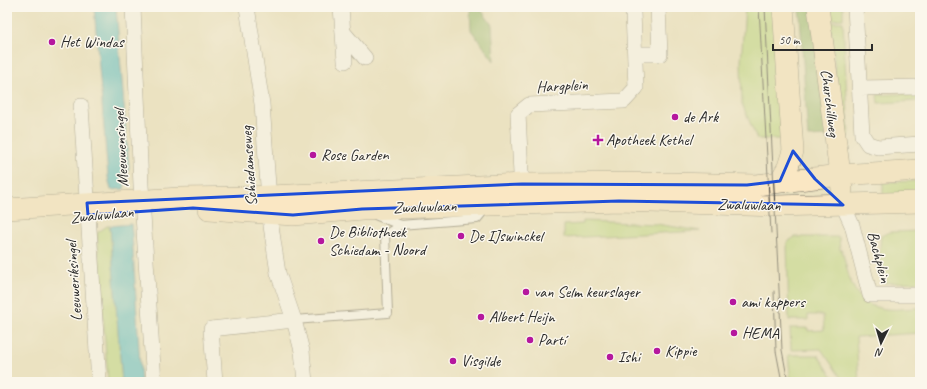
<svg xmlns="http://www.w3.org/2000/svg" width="927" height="389" font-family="Caveat,sans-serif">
	<rect width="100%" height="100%" fill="#fbf7ec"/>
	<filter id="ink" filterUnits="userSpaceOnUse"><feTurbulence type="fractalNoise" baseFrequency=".025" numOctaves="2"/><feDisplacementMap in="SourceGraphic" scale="8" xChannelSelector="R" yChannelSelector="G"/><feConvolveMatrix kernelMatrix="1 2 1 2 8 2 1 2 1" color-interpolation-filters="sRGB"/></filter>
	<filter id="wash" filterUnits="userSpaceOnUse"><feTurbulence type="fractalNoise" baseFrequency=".012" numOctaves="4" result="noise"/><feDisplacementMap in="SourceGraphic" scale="16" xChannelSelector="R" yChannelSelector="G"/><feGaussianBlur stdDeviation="0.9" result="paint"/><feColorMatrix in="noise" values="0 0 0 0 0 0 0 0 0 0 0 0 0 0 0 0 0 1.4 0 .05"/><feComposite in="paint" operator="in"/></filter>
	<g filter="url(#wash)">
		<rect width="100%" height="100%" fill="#ebe2c1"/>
		<path fill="#b8d77e" stroke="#728154" d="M745,7H776L782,139H757L742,104L741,62Z
			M825,7H843V19L827,20Z
			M830,22H843L849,136H842Z
			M920,93V101L878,103L877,95Z
			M920,181V196L883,198V182Z
			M583,221L656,224L700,231L564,238V225L583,224Z
			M107,226H110L122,382H108L97,233Z
			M920,231V282L885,283L879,261L881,236L890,232Z
			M795,237H839L840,250H842C848,273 852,303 880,308C892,311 908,308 920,308V333L856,337L859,382H844L821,349L791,350L790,328H808V331L824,330L823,315H808V320H789L787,242Z
			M788,355H818L836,382H791Z"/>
		<path fill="#92b86d" stroke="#5e724c" d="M470,7H479L492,25L494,61L471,30Z
			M798,7H811L827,136L808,137L800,16Z"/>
		<path fill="#51bdcc" stroke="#3e747c" d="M94,7H116L129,167L124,189L111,190L108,177Z
			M131,224L132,233L141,382H122L110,226Z"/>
	</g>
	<g filter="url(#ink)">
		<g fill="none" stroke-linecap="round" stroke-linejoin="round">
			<defs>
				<path id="lane" d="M375,215L400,225L477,219L486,208
					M294,320L388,313L385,235L400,225"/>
				<path id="street" d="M133,7L141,185L154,382
					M247,7L262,104L271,226L278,273L294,320L302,351L305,382
					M341,7L345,61
					M855,7L862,135L868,144L878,147L920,144
					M343,32L365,58
					M635,54H660L658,7
					M859,88L920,87
					M81,106L99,382
					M522,194L518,114L529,105L624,101L636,88L633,12L629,7
					M843,205L852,225L870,295H920
					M215,382L211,329L294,320"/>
				<path id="secondary" d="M818,7L842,189
					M780,181L788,167L793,151L783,7
					M7,209L180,198L249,197L522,184L671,183L756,185L840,175L920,170
					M209,209L293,215L362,209L619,201L776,206L920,202"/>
			</defs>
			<use href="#lane" stroke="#6e6b60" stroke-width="10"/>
			<use href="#street" stroke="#6e6b60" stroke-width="16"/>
			<use href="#secondary" stroke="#6e6b60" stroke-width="22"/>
			<use href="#lane" stroke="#fff" stroke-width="8"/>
			<use href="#street" stroke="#fff" stroke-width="15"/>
			<use href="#secondary" stroke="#fae7c3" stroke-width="21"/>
			<path stroke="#2b2b2b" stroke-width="1" d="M759,7L771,233
				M765,7L782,350L788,382
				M774,291L776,351L782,382"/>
		</g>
	</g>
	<path d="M0 0H927V389H0ZM793,151L815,179L843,205L619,201L362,209L293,215L193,208L88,215L87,203L522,184L747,185L780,181Z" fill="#ebe2c1" fill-opacity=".55" fill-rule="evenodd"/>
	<path fill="none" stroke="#1d4ed8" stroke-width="3" stroke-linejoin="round" d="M793,151L815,179L843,205L619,201L362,209L293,215L193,208L88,215L87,203L522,184L747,185L780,181Z"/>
	<g fill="#b5179e" stroke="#fbf7ec" stroke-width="1.5">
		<circle cx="52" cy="42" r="4"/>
		<circle cx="675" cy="117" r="4"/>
		<path d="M596 134h4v4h4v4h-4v4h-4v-4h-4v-4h4z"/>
		<circle cx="313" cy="155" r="4"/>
		<circle cx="461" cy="236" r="4"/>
		<circle cx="321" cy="241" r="4"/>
		<circle cx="526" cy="292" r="4"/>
		<circle cx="733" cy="302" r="4"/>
		<circle cx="481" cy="317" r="4"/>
		<circle cx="734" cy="333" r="4"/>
		<circle cx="530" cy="340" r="4"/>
		<circle cx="657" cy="351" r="4"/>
		<circle cx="610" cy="357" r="4"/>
		<circle cx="453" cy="361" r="4"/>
	</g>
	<g text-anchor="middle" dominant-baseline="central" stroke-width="3" stroke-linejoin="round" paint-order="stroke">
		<g font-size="16" fill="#2b2b2b" stroke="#fbf7ec" text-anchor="start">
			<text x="60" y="42">Het Windas</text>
			<text x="683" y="117">de Ark</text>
			<text x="606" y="140">Apotheek Kethel</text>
			<text x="321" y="155">Rose Garden</text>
			<text x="329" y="232">De Bibliotheek<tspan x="329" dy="18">Schiedam - Noord</tspan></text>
			<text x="469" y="236">De IJswinckel</text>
			<text x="534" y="292">van Selm keurslager</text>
			<text x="741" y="302">ami kappers</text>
			<text x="489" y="317">Albert Heijn</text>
			<text x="742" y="333">HEMA</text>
			<text x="538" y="340">Partí</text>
			<text x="665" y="351">Kippie</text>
			<text x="618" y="357">Ishi</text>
			<text x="461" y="361">Visgilde</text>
		</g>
		<g font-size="16" fill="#2b2b2b" stroke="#fbf7ec">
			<text transform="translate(562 86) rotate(-3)">Hargplein</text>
			<text transform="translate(830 103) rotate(83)">Churchillweg</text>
			<text transform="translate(121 148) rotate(-93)">Meeuwensingel</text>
			<text transform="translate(249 166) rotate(-94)">Schiedamseweg</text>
			<text transform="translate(749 205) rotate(1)">Zwaluwlaan</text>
			<text transform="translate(425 207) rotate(-2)">Zwaluwlaan</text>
			<text transform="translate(102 215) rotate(-6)">Zwaluwlaan</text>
			<text transform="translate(879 257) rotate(75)">Bachplein</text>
			<text transform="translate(74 281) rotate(-94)">Leeuweriksingel</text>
		</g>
	</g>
	<rect width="927" height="389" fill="none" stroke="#fbf7ec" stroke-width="24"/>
	<g transform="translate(881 343) rotate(185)" stroke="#fbf7ec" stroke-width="3" paint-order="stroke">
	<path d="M0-3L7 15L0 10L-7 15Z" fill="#2b2b2b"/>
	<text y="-6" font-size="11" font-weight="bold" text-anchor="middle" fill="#2b2b2b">N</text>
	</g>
	<path d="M773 44v6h99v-6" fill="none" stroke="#2b2b2b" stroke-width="2"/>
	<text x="779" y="44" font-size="12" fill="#2b2b2b" stroke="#fbf7ec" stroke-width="3" paint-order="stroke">50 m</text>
</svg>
